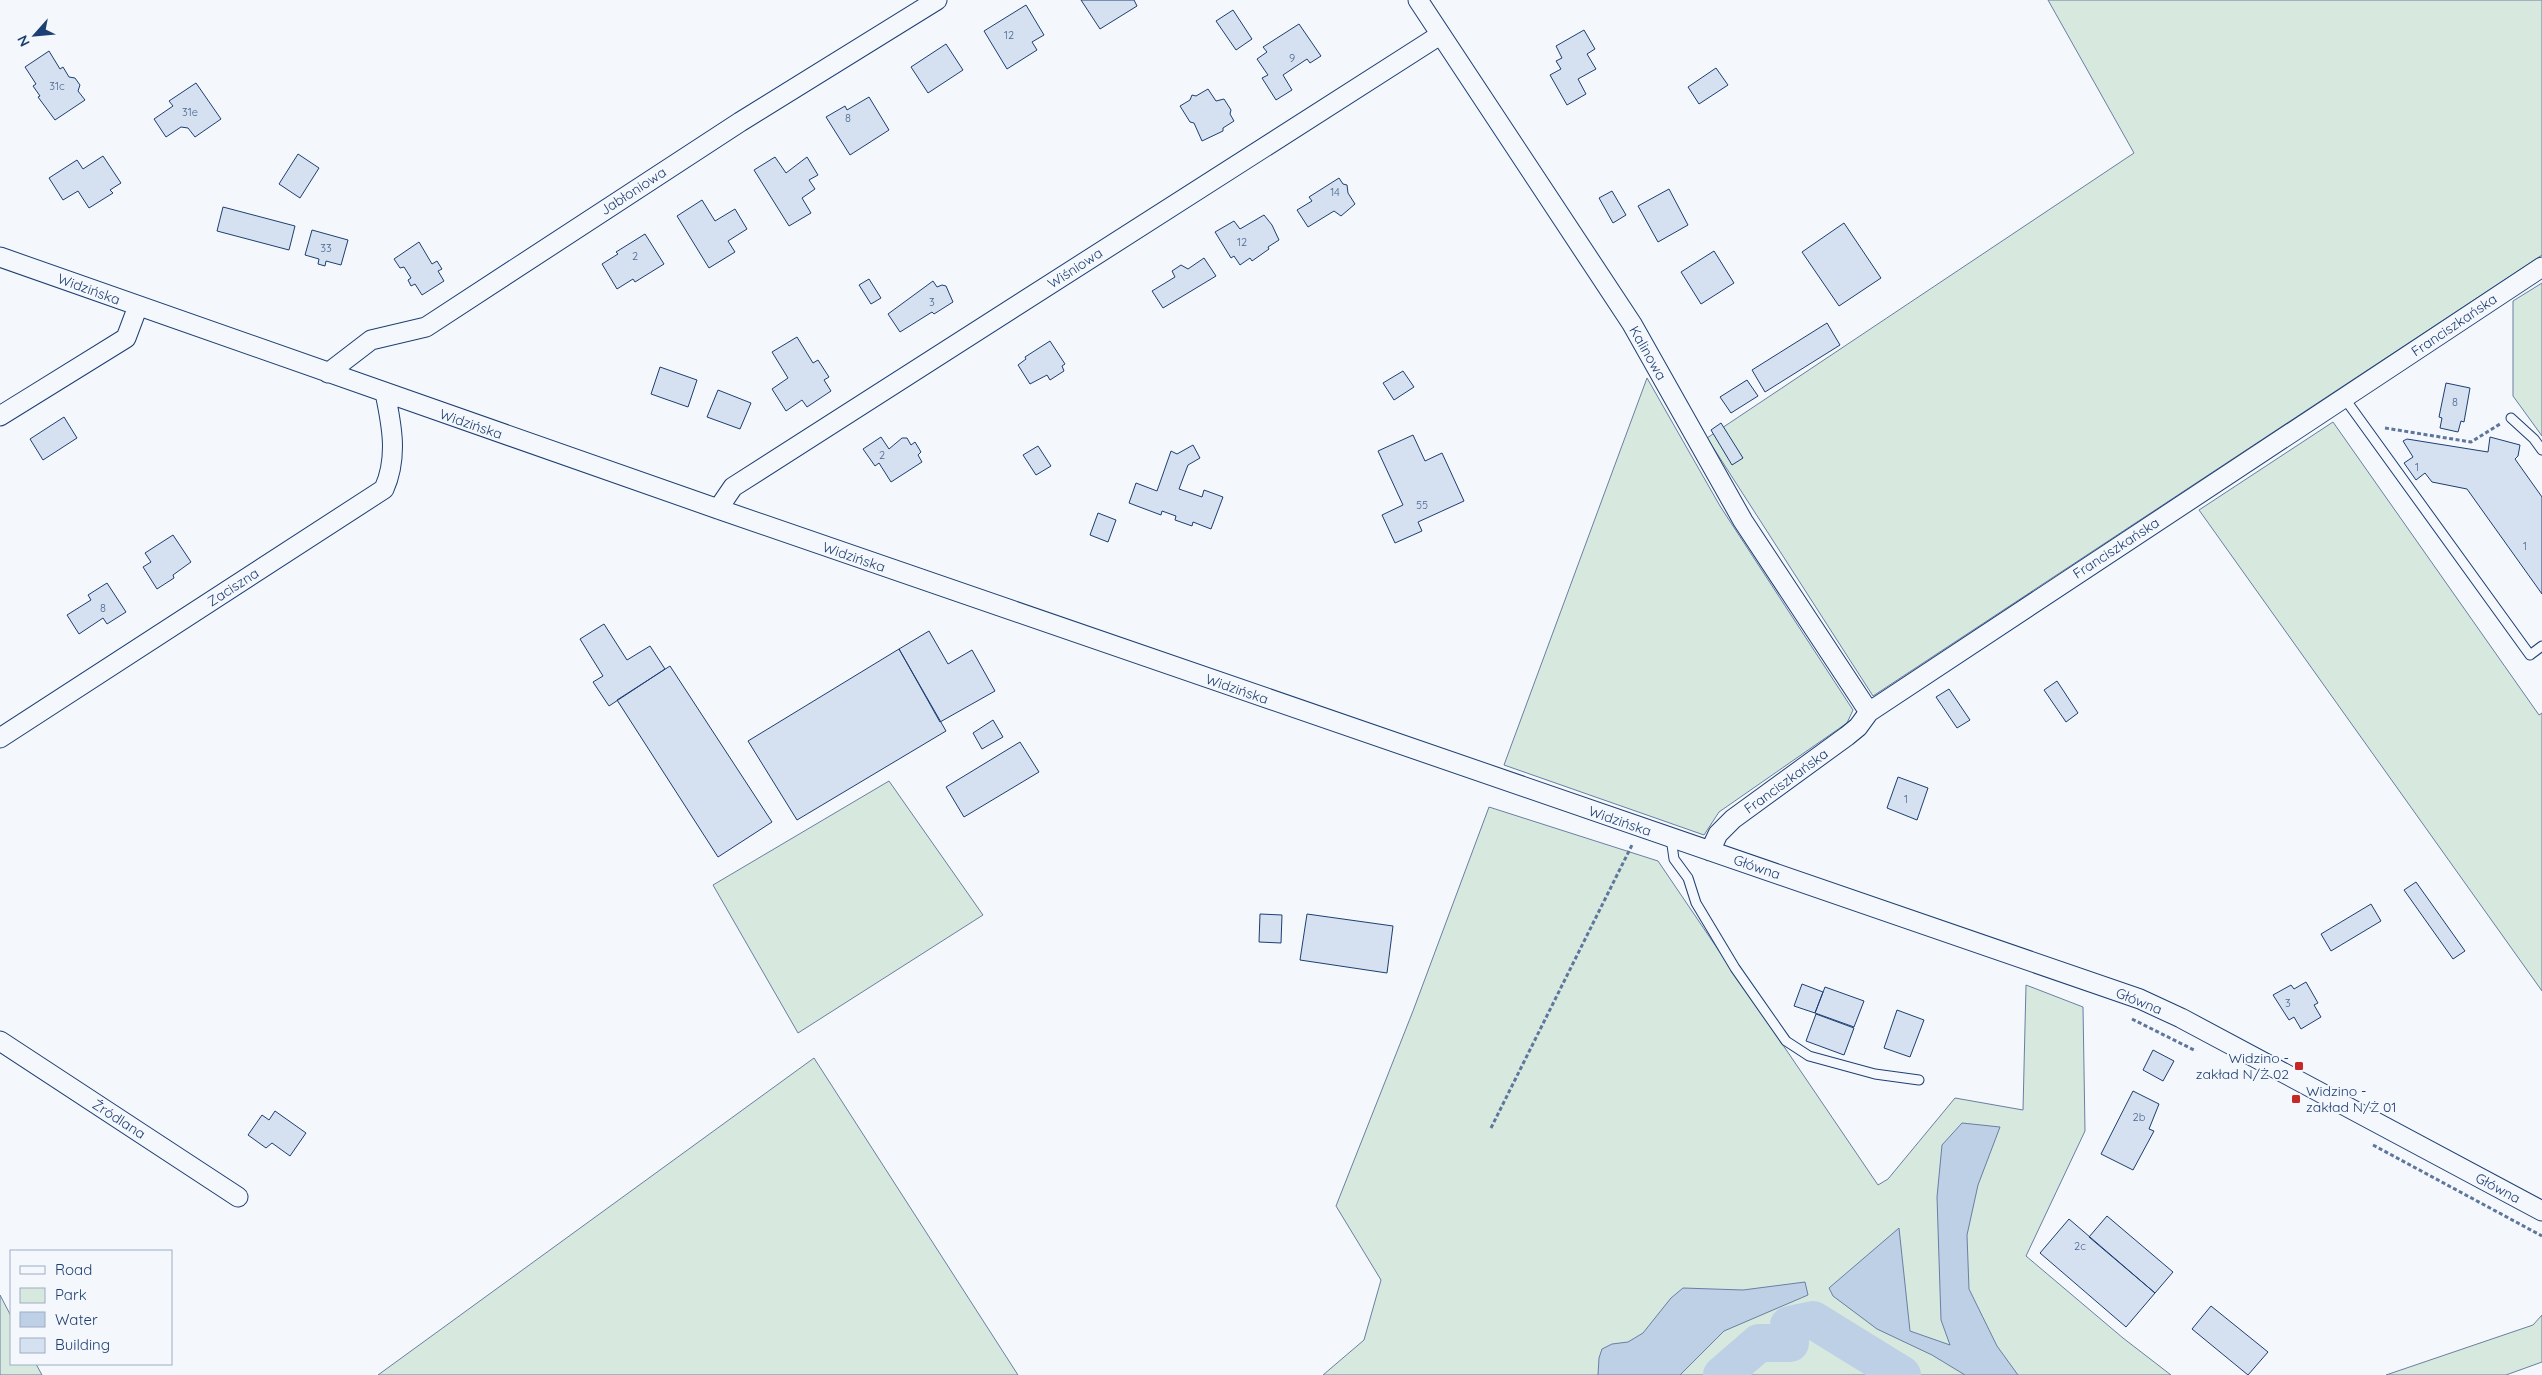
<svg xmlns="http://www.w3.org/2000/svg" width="2542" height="1375" font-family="Quicksand,sans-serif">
	<rect width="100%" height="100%" fill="#f4f7fb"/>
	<path fill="#d7e8df" stroke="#687fa3" d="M2048,0H2542V255L1873,696L1707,438L2134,153Z
		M2542,283V436L2513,396V301Z
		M1647,378L1720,506L1853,710L1847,723L1719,812L1704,835L1504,765Z
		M2333,422L2539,715L2542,713V991L2199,510Z
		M889,781L983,915L798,1033L713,885Z
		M1489,807L1658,861L1878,1185L1888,1179L1955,1098L2023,1110L2026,985L2083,1007L2085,1131L2026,1256L2123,1338L2171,1375H1323L1364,1340L1381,1280L1336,1206L1413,1011Z
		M814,1058L1018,1375H378Z
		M0,1295L11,1316V1364H36L42,1375H0Z
		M2542,1315V1362L2506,1375H2386L2533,1325Z"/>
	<path fill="#bed0e5" stroke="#687fa3" d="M1962,1123L2000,1127L1978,1185L1967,1235L1969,1289L1997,1346L2018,1375H1965L1932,1355L1877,1329L1833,1296L1829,1288L1899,1228L1910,1331L1950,1345L1941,1320L1937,1197L1942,1145Z
		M1805,1282L1808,1295L1724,1331L1680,1375H1598L1599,1358L1602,1349L1612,1344L1628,1342L1643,1333L1671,1298L1683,1288L1743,1290Z"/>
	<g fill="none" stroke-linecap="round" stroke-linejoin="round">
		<path stroke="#bed0e5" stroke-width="38" d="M1722,1375L1759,1343H1790L1789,1325L1813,1320L1902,1375"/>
	</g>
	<path fill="#d5e0f0" stroke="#1d3f73" d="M1081,0H1134L1137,6L1100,29Z
		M1026,5L1044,35L1032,42L1037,50L1007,69L984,31Z
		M1233,10L1252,39L1236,50L1216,21Z
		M1299,24L1321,56L1310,63L1307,59L1283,75L1292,90L1276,100L1262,78L1268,75L1257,59L1267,52L1263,47Z
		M1584,30L1595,49L1587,54L1596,69L1578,79L1586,94L1567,105L1550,75L1561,69L1556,61L1562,58L1556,46Z
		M946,44L963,70L928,93L911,67Z
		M49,51L60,69L63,67L69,77L75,78L80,85L78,91L85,100L55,120L38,97L40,96L33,86L36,84L25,67Z
		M1716,68L1728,85L1699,104L1688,87Z
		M196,83L221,119L195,137L188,128L181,127L166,137L154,119L173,106L169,101Z
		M1208,89L1216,101L1224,99L1231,110L1230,114L1234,121L1223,128V131L1202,141L1194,123L1190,122L1180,106L1190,100L1192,95L1196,96Z
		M869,97L889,130L850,155L826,117L845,106L847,110Z
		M298,154L319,168L300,198L279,184Z
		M103,156L121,183L110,190L113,193L89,208L78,191L63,200L49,178L77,160L83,169Z
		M775,157L786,173L807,157L818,175L809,180L815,189L802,198L811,213L789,226L754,170Z
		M1339,178L1343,184L1347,185L1348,193L1355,204L1341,216L1334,211L1308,227L1297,210L1312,201L1309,197Z
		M1669,189L1688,225L1658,242L1638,206Z
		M1612,191L1626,215L1613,223L1599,198Z
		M702,200L715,221L735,209L747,229L728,241L735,252L709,268L677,216Z
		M223,207L295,226L289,250L217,231Z
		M1264,215L1272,225L1279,240L1268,247L1269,249L1252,261L1250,258L1240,265L1234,256L1231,258L1215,232L1234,221L1240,229Z
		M1844,223L1881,278L1839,306L1802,252Z
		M312,230L348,240L341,265L326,261L325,266L318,264L319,259L305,255Z
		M645,234L664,264L635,282L633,279L617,289L602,264L618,254L616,252Z
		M419,242L432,264L437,261L442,269L438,271L444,281L422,295L415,284L411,286L408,280L411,278L404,267L400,268L394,259Z
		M1714,251L1734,283L1701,304L1681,272Z
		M1204,258L1216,276L1163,308L1152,291L1175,277L1172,271L1181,265L1188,269Z
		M869,279L881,298L871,304L859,285Z
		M933,281L937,287L942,285L946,286L953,302L934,314L932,312L900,332L888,314Z
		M1827,323L1840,345L1765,392L1752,370Z
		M797,337L813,363L818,360L829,377L824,380L831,391L807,407L802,400L786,411L772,389L788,378L772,352Z
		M1050,341L1065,364L1062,366L1064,371L1050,380L1047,375L1030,384L1018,365L1026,359L1025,357Z
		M660,367L697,380L688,407L651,394Z
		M1403,371L1414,387L1394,400L1383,383Z
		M1747,380L1758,396L1731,413L1720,397Z
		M2446,383L2470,388L2464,422L2461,421L2458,432L2440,428L2442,418L2439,417Z
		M718,390L751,403L740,429L707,417Z
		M64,417L77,438L43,460L30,439Z
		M1721,423L1743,458L1732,465L1711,430Z
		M1413,435L1425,461L1442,453L1464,501L1418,522L1422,531L1395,543L1382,515L1403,505L1378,451Z
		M881,437L889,449L902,438H907L911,445L915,442L921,452L918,455L922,462L891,482L879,463L875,466L863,449Z
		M2490,437L2520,445L2518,456L2515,459L2542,497V594L2467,489L2432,482L2425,473L2416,480L2404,463L2413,457L2403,441L2407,439L2488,452Z
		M1193,445L1200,458L1188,465L1179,489L1202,497L1204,490L1223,497L1211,529L1193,522L1192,526L1175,520L1176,516L1162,511L1161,515L1129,503L1136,483L1157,491L1171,451L1177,454Z
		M1038,446L1051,466L1036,475L1023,455Z
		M1098,513L1116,520L1108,542L1090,535Z
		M173,535L191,562L173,575L174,578L157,589L143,567L151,562L145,553Z
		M107,583L126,612L107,624L103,618L79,634L67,615L91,600L88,595Z
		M604,624L627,660L650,646L665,669L609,706L593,682L603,676L580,639Z
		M929,631L948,664L972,650L995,691L940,722L899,649Z
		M899,649L946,731L797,820L748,741Z
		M670,666L772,822L718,857L617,700Z
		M2057,681L2078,713L2066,722L2044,690Z
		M1949,689L1970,720L1957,728L1936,697Z
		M993,720L1003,737L982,749L973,733Z
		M1020,742L1039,772L964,817L946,787Z
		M1898,777L1928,788L1917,820L1887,808Z
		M2416,882L2465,951L2453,959L2404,890Z
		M2371,904L2381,921L2331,951L2321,934Z
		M1260,914L1282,915L1281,943L1259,942Z
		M1307,914L1393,926L1387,973L1300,960Z
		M2306,982L2318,1003L2314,1005L2321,1017L2301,1029L2294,1017L2289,1020L2273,995L2291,985L2294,989Z
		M1802,984L1823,992L1815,1013L1794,1006Z
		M1825,987L1864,1001L1854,1027L1815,1013Z
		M1897,1010L1924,1020L1910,1057L1884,1048Z
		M1816,1014L1854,1028L1844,1055L1806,1041Z
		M2153,1050L2174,1061L2163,1081L2143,1070Z
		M2133,1091L2159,1104L2149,1129L2154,1131L2133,1170L2101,1154Z
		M275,1111L306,1133L290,1156L272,1143L266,1148L248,1135L262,1115L269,1120Z
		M2107,1216L2173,1272L2155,1293L2089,1237Z
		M2069,1219L2155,1293L2126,1327L2040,1253Z
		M2211,1306L2268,1352L2248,1375L2192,1329Z"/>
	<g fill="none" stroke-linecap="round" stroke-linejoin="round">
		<defs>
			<path id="service" d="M2345,399L2530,655L2542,646
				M2511,418L2534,439L2542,450
				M1671,838L1674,859L1688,878L1696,903L1735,968L1786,1041L1809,1056L1875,1074L1919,1080"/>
			<path id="minor" d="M1418,0L1632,324L1743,521L1869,712
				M0,257L718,509L2140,999L2181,1018L2542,1211
				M328,373L371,340L426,327L740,122L937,0
				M0,416L126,338L138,306
				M718,509L733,487L1440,35
				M0,738L384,489C398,458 392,426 385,393
				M1710,851L1718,834L1733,819L1847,736L1858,727L1869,712L2542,267
				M0,1041L238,1197"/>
		</defs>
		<use href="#service" stroke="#1d3f73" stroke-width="11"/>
		<use href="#minor" stroke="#1d3f73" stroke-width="21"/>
		<path stroke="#5e769c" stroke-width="3" stroke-dasharray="4 2.5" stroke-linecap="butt" d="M2385,428L2471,442L2500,424
			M2132,1019L2196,1051
			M1491,1128L1632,845
			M2373,1145L2542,1236"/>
		<use href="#service" stroke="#f4f7fb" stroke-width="9"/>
		<use href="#minor" stroke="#f4f7fb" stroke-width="19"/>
	</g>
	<g fill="#c62828" stroke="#f4f7fb" stroke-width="2">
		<rect x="2294" y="1061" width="10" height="10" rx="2.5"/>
		<rect x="2291" y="1094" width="10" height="10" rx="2.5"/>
	</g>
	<g text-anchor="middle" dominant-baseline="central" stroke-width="4" stroke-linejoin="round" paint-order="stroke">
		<g font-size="11" fill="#4b6792">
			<text x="1009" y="35">12</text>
			<text x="1292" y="58">9</text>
			<text x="57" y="86">31c</text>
			<text x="190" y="112">31e</text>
			<text x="848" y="118">8</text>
			<text x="1335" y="192">14</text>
			<text x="1242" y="242">12</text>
			<text x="326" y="248">33</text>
			<text x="635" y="256">2</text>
			<text x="932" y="302">3</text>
			<text x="2455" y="402">8</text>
			<text x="882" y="455">2</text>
			<text x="2417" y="467">1</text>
			<text x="1422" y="505">55</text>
			<text x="2525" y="546">1</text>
			<text x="103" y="608">8</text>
			<text x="1906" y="799">1</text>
			<text x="2288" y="1003">3</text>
			<text x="2139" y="1117">2b</text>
			<text x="2080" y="1246">2c</text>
		</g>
		<g font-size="14" fill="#1d3f73" stroke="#f4f7fb">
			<text transform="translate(633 191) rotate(-33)">Jabłoniowa</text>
			<text transform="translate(1075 268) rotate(-33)">Wiśniowa</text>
			<text transform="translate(89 289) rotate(20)">Widzińska</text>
			<text transform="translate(2454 325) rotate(-34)">Franciszkańska</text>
			<text transform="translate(1648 353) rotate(60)">Kalinowa</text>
			<text transform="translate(471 424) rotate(19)">Widzińska</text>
			<text transform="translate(2116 548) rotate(-33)">Franciszkańska</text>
			<text transform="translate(854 557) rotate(19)">Widzińska</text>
			<text transform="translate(233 587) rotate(-33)">Zaciszna</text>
			<text transform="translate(1237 689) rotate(19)">Widzińska</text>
			<text transform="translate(1786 781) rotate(-36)">Franciszkańska</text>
			<text transform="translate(1620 821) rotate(19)">Widzińska</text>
			<text transform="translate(1757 867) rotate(19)">Główna</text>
			<text transform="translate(2139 1001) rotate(22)">Główna</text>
			<text transform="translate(119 1119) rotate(33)">Źródlana</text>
			<text transform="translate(2498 1188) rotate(28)">Główna</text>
		</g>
		<g font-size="14" fill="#1d3f73" stroke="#f4f7fb" text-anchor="end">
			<text x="2289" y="1058">Widzino -<tspan x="2289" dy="16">zakład N/Ż 02</tspan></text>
			<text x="2306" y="1091" text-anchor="start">Widzino -<tspan x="2306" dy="16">zakład N/Ż 01</tspan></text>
		</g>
	</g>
	<rect x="10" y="1250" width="162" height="115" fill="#f4f7fb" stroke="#9eadc5"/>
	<rect x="20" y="1266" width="25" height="8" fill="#f4f7fb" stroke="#9eadc5"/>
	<text x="55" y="1275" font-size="15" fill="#1d3f73">Road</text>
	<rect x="20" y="1288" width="25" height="15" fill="#d7e8df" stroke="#9eadc5"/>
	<text x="55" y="1300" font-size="15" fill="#1d3f73">Park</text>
	<rect x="20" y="1312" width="25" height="15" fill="#bed0e5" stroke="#9eadc5"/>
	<text x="55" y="1325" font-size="15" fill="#1d3f73">Water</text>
	<rect x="20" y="1338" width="25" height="15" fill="#d5e0f0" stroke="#9eadc5"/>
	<text x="55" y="1350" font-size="15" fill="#1d3f73">Building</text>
	<g transform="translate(35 35) rotate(243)" stroke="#f4f7fb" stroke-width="4" paint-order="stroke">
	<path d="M0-4L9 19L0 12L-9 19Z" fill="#1d3f73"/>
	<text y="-8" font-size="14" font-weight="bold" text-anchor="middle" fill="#1d3f73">N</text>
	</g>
</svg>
